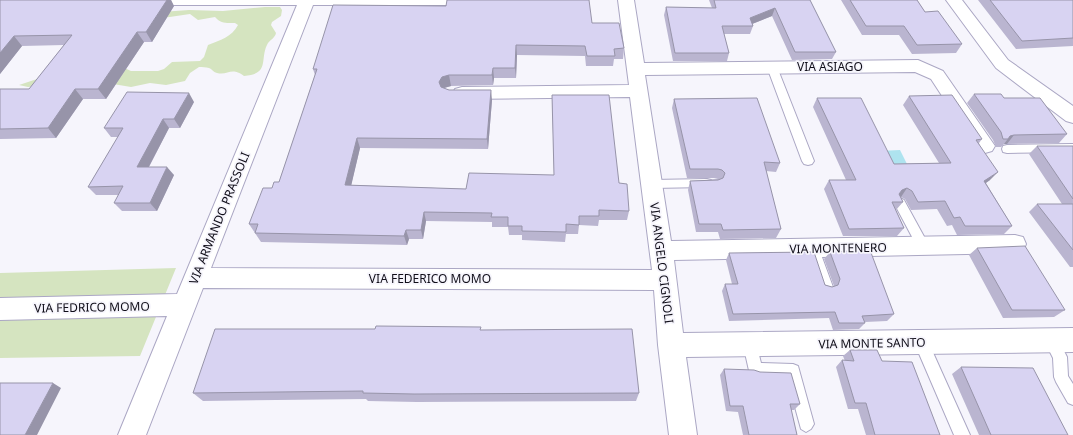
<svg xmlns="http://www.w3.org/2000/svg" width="1073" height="435" font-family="'Noto Sans',sans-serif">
	<rect width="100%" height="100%" fill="#f6f5fc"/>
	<path fill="#d5e4c0" d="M265,7H280L282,10L281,16L272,22L271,25L276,33C275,38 271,39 268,43C259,58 271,74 244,76C231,66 228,76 217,73C213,72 212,69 209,68C206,67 202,67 199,67L190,73L185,81L166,85L150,83L131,87L107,83L60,84L28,87L19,85L40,78L120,66L131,71H158L164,69L172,62L200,61L204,57L208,45C220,40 232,37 238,25L235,23C226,23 221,24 215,17L198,20L190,14L156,19L161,12L189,10L223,11Z
		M176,268L140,356L0,358V273Z"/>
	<path fill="#aee3ef" d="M900,150L908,166L867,167L859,152Z"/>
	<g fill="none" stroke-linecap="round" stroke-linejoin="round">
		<defs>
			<path id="lane" d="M772,64L777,67L814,161L812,164L808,165L804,164L802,161L767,67Z
				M1073,144V152L1007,153L1003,152L1002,149L1003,146L1007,145Z
				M707,179L711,180L713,183L711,186L707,187L652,188L648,187L646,184L648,181L652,180Z
				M900,198L904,200L927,242L929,246L927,250L923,251L919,250L894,203L896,200Z
				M813,244L817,245L819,249L833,287L831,291L826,293L821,291L819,287L807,249L809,245Z
				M1051,334L1056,335L1067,357L1068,376L1073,384V405L1068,403L1056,382L1054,377L1053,358L1044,340L1046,335Z
				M921,336L926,337L970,435H954L914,342L916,337Z
				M750,338L755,339L761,363L793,364L798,366L814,424L811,429L806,432L801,429L787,378L755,377L750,375L743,344L745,339Z"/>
			<path id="street" d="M133,0H534L532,3L526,5H313L211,268L652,270L630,97L462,99L455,97L453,93L455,89L462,87L629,85L618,0H634L644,63L918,60L943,71L995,146L992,151L985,153L978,151L931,79L915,72L645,75L671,241L1015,235L1023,237L1026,244L1023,251L1015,253L674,260L683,333L1073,328V352L686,357L697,435H669L658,345L654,290L203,288L146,435H118L167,316L0,320V298L177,294L297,5H141L135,3Z
				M946,0H962L1008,60L1073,106V123L1066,121L996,68Z"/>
		</defs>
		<use href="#lane" stroke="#aba7c4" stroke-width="2"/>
		<use href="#street" stroke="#aba7c4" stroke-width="2"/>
		<use href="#lane" fill="#fff" fill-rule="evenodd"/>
		<use href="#street" fill="#fff" fill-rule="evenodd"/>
	</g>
	<path fill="#bab5d0" d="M0,0H171L174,6L152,42H144L106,99H83L56,138L0,139V89H29L64,45L22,46L0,74Z
		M709,0H810L836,52L832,59L792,60L772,16L752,24L753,26L750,34H724L729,53L727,61H673L664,15L666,7L712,8Z
		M841,0H917L925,12L962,44L956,53L912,54L899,35H862Z
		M978,0H1073V46L1016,49Z
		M592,23L624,48L623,59H614L613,66H586L585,56L517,55L516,78H494L493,85L451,86L444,88H443L449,90L492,100L488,149L360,148L351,185L466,189L554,175L552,95L619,183L629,211L627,220H599L598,226L579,225L578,234H566L565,242L522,240V235H509L508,227H492V222L426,221L423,239H409L407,245L261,242L249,224L272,188L279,182L315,75L313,69Z
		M974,94L1004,98L1067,134L1059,143L1007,144H1004L1001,147H996L993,140L967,103Z
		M909,96L982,139L979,143L990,180L986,183L1012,226L1004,234L957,235L952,225L947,226L937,209L911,210L905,199L901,197L903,202L896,210L904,228L897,236H843L824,189L829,180H846L813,107L817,98L894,164L939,163L903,105Z
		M674,99L780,163L776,172L766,171L781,229L776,238L720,239L718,232H696L688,190L690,181L719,179H718L714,178H687L672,108Z
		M194,102L180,128H169L149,167L174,175L157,211H122L114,203L119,195H96L88,187L118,137H111L104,128Z
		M1037,146H1073V267H1070L1029,212L1037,204H1062L1029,154Z
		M977,248L1065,310L1054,317L1003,318L969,255Z
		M830,252L894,314L887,321L865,322V323L859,329L833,330L829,318L729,321L722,291L725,284H732L726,260L729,253L832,287L834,286L824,259Z
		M481,330L639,393L636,401L417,402L368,401L366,399L203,401L193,393Z
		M850,350L882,361L940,435H866L858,409H848L836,367L842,360L845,361L843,356Z
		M961,367L1068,435H979L952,374Z
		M724,369L800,404L794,410H791L797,435H743L738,412L726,411L720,375Z"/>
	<path fill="#9794a9" d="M167,0H171L174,6L152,42L146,32Z
		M775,8L772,16L747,26L750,18Z
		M137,32L144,42L106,99L98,89Z
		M14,36L22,46L0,74V53Z
		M516,45L517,55L516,78L515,68Z
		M493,68L494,78L493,85L492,75Z
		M449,75L451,86L444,88L441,92L439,82L442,77Z
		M75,89L83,99L56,138L48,128Z
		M491,90L492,100L488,149L487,139Z
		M189,93L194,102L180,128L174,119Z
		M163,119L169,128L144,176L137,167Z
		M1014,135L1007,144H1004L1010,136Z
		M357,138L360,148L349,195L345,185Z
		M167,167L174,175L157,211L150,203Z
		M998,172L990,180L977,189L984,181Z
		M907,188L901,197L895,199L902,190Z
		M424,212L426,221L423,239L421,230Z
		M406,230L409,239L407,245L404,236Z
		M53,383L61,388L37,435H25Z"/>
	<path fill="#d8d3f2" stroke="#9794a9" d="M0,0H167L146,32H137L98,89H75L48,128L0,129V89H29L72,35L14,36L0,53Z
		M447,0H589L592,23H619L624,48L614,49L615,56H587L585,46L516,45L515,68H493L492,75H449L442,77L439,82L441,87L449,90H491L487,139L357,138L345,185L466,189L469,173L554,175L552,95H609L619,183L627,184L629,211L599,210V216H579V225L566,224V232L522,231V226H508V217H491L492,213L424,212L421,230H406L404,236L255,233L258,224H249L263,188H272L274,182H279L317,69H313L333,5L446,6Z
		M714,0H810L836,52H795L775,8L750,18L753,26H722L729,53H675L666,7L716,8Z
		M850,0H917L925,12L938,11L962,44L917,45L904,26H866Z
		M990,0H1073V38L1022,41Z
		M127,92L189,93L174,119H163L137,167H167L150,203H114L123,186L88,187L123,128H104Z
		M974,94H1001L1004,98H1040L1067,134L1014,135L1010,136L1008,139H1003L1001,132Z
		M952,95L982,139L976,140L998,172L984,181L1012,226H965L960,217L954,218L945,201L918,202L912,191L907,188L902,190L899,194L903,202H892L904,228L849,229L829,180H856L817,98H861L894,164L951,163L909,96Z
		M757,98L780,163L764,162L781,229L723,230L721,224H699L690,181L718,180L723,178L725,173L722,170L718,169H690L674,99Z
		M1037,146H1073V199Z
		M1037,204H1073V250Z
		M1025,246L1065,310H1012L977,248Z
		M870,250L894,314L862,316L865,323H839L835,312L733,314L725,284H738L729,253L814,252L825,285L832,287L838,285L840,279L830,252Z
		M376,326L481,327L480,330L632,329L639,393L414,394L363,393V391L193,393L215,329H375Z
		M850,350H877L882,361L912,362L940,435H875L866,403H855L842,360L854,361Z
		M961,367L1033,368L1068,435H991Z
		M724,369L754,370L760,372L791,373L800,404H790L797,435H749L743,406H730Z
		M0,383H53L25,435H0Z"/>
	<g text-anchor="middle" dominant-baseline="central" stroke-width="3.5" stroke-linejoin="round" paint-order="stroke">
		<g font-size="12" fill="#100e19" stroke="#f6f5fc">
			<text x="830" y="66">VIA ASIAGO</text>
			<text transform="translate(219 218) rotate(-68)">VIA ARMANDO PRASSOLI</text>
			<text transform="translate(838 248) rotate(-1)">VIA MONTENERO</text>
			<text transform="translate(662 263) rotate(83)">VIA ANGELO CIGNOLI</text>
			<text x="430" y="278">VIA FEDERICO MOMO</text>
			<text transform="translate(92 307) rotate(-1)">VIA FEDRICO MOMO</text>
			<text transform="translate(872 343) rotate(-1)">VIA MONTE SANTO</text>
		</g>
	</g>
</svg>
